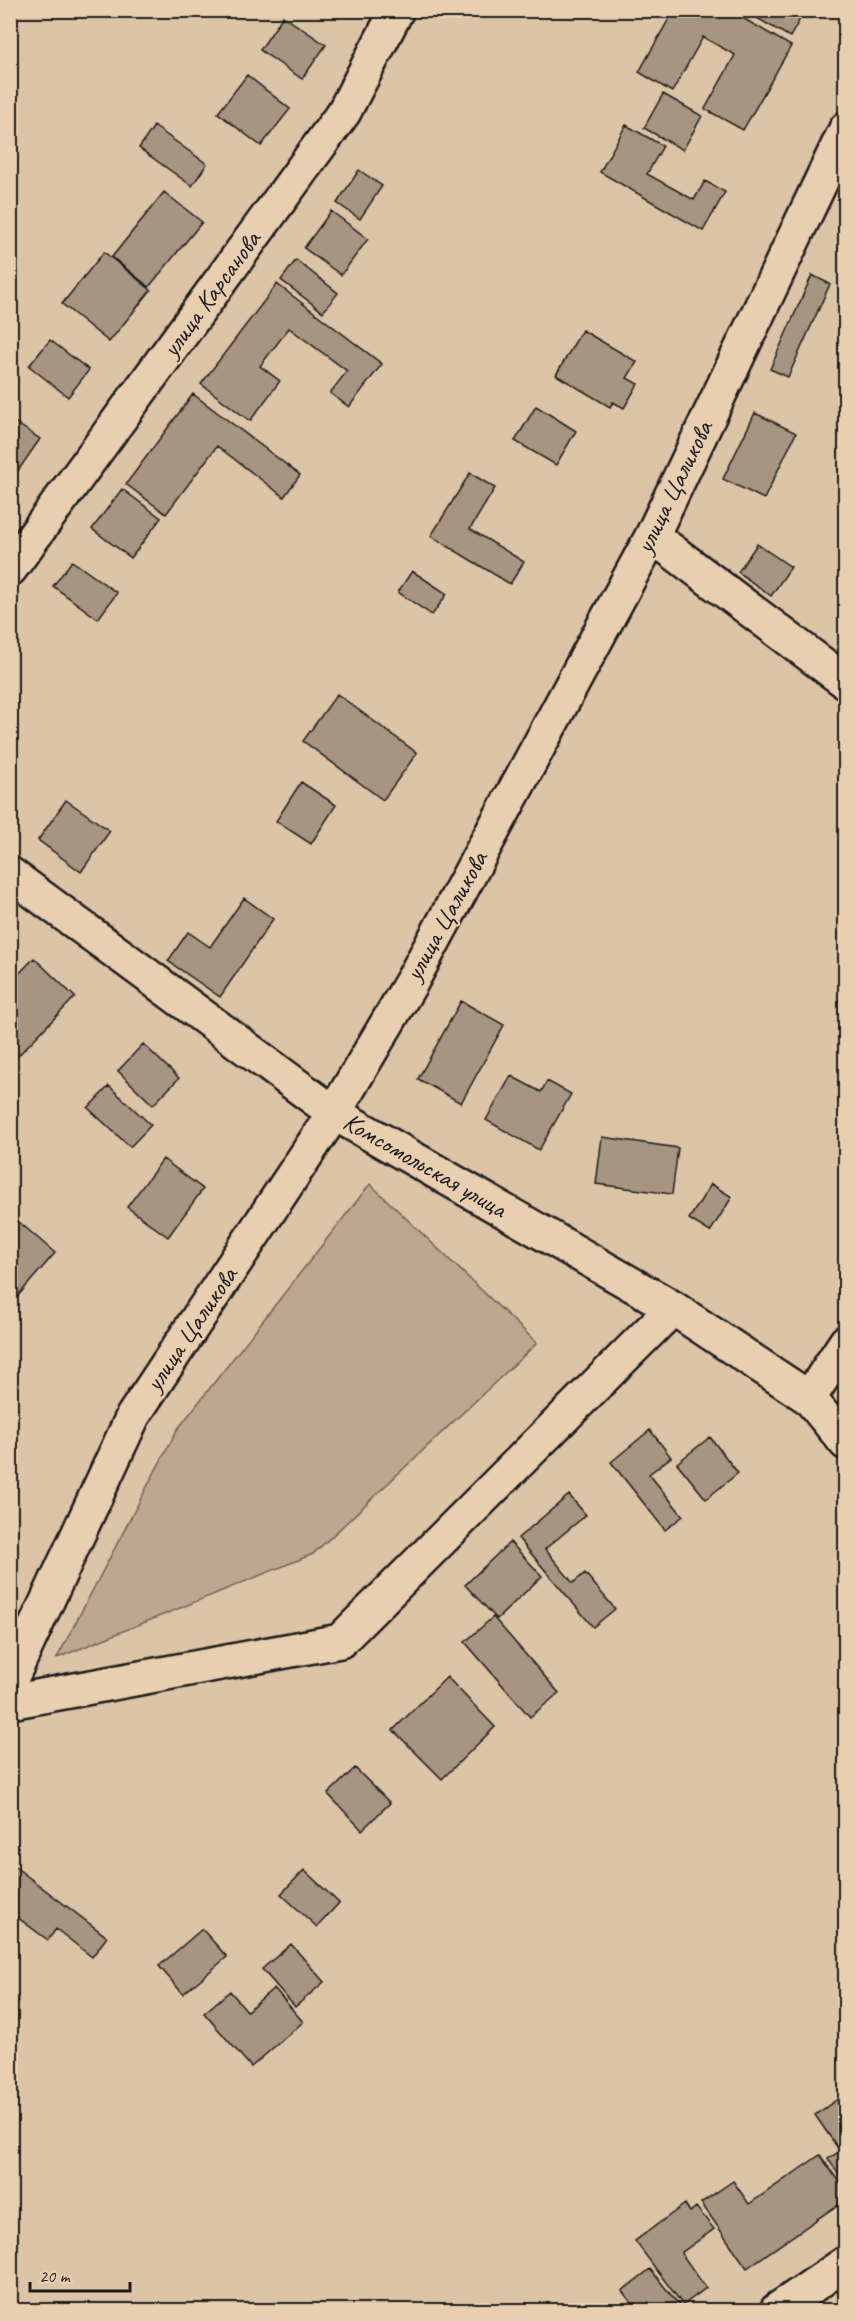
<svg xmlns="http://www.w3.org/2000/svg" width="856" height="2321" font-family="Caveat,sans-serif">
	<rect width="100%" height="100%" fill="#dcc4a7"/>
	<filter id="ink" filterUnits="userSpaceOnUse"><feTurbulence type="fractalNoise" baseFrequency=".0167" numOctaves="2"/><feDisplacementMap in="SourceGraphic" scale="12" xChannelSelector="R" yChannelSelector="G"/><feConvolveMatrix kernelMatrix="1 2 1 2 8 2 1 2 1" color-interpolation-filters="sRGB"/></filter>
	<g filter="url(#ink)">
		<path fill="#bca890" stroke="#6c6256" stroke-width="1.5" d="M370,1184L537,1343L313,1554L57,1658L177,1430Z"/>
		<path fill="#a69580" stroke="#1c1c1c" stroke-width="1.5" d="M674,10H729L791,46L743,130L705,109L735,55L703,37L672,92L639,72Z
			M752,10H805L790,37L750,14Z
			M283,16L326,45L302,79L260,50Z
			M247,75L290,109L261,146L218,113Z
			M663,94L702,116L683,150L644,128Z
			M626,125L663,146L647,174L694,200L705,181L725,192L703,231L600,172Z
			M154,126L207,164L192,186L139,148Z
			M359,170L382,186L360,219L337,203Z
			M164,192L202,222L149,287L112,257Z
			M331,211L368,239L341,275L304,248Z
			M104,252L151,290L109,342L62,304Z
			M296,260L338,293L323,312L281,280Z
			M812,275L830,284L788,377L770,369Z
			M277,284L382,364L349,407L330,393L347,371L289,328L260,366L280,381L250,421L201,384Z
			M582,330L637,362L627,378L638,384L624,408L613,402L610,407L556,375Z
			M50,340L89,370L68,397L29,366Z
			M193,394L300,475L284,497L217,446L166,514L126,484Z
			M536,406L576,431L556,465L515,441Z
			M755,413L796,433L764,499L723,479Z
			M10,419L40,439L15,475L10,472Z
			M470,473L495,488L470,529L524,562L510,584L431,536Z
			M122,489L161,518L131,558L92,529Z
			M757,544L791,567L771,596L738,572Z
			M72,561L117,593L98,619L53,586Z
			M412,571L447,594L432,615L398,592Z
			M337,694L417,753L383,800L303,741Z
			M301,782L336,805L311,844L276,821Z
			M66,800L110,831L81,872L38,840Z
			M244,898L273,919L220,997L168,961L188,932L210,947Z
			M34,958L75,997L10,1064V983Z
			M461,1001L504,1025L461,1103L418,1079Z
			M143,1044L179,1078L153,1105L118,1071Z
			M511,1076L541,1092L547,1081L571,1094L539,1150L486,1120Z
			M109,1086L151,1125L130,1147L88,1108Z
			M602,1137L678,1148L672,1194L596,1184Z
			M163,1159L203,1189L168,1237L127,1207Z
			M711,1184L732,1197L710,1232L689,1219Z
			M18,1221L55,1253L10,1305V1231Z
			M650,1430L671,1457L649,1474L683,1516L665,1530L611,1462Z
			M710,1437L738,1473L706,1499L677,1463Z
			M569,1495L586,1515L545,1549L573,1583L585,1573L615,1609L593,1627L518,1538Z
			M510,1542L542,1576L497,1619L465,1585Z
			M493,1617L559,1693L530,1717L465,1642Z
			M447,1677L495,1727L442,1779L393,1730Z
			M355,1768L390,1803L362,1830L328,1794Z
			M10,1863L107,1937L92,1957L56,1929L48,1940L10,1912Z
			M304,1870L339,1903L317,1927L281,1894Z
			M202,1929L227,1957L183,1994L159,1966Z
			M291,1944L324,1982L295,2007L262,1969Z
			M274,1988L303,2022L251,2067L204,2013L230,1991L247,2011Z
			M845,2094L846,2095V2184L828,2159L840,2151L815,2115Z
			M820,2155L846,2192V2199L747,2268L701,2203L733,2181L749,2204Z
			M685,2204L690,2212L696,2207L714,2229L681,2253L706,2288L683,2305L635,2241Z
			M650,2269L680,2306L674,2310H637L622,2291Z"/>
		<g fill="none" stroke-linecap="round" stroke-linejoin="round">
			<defs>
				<path id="minor" d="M652,536L846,682
					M10,569L344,112L397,10
					M10,874L334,1113L673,1308L809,1398L846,1443
					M809,1398L846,1342
					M10,1681L133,1416L334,1113L412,981L652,536L846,129
					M10,1702L340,1641L673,1308
					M777,2310L846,2263"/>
			</defs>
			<use href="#minor" stroke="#1c1c1c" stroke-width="38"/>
			<use href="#minor" stroke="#e8cfb0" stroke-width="33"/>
		</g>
	</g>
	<g text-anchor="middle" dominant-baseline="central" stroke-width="4.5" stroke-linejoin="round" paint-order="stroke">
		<g font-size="26" fill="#1c1c1c" stroke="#e8cfb0">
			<text transform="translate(211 294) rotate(-54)">улица Карсанова</text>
			<text transform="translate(674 487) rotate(-64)">улица Цаликова</text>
			<text transform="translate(446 916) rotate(-61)">улица Цаликова</text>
			<text transform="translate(425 1165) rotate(30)">Комсомольская улица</text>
			<text transform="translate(191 1329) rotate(-56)">улица Цаликова</text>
		</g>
	</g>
	<rect width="856" height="2321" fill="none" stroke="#e8cfb0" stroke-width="36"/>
	<rect x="18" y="18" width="820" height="2285" fill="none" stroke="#1c1c1c" stroke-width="2" filter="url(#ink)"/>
	<path d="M30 2282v9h100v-9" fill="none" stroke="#1c1c1c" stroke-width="3"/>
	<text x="39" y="2282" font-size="18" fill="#1c1c1c" stroke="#e8cfb0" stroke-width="4.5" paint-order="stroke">20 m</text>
</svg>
